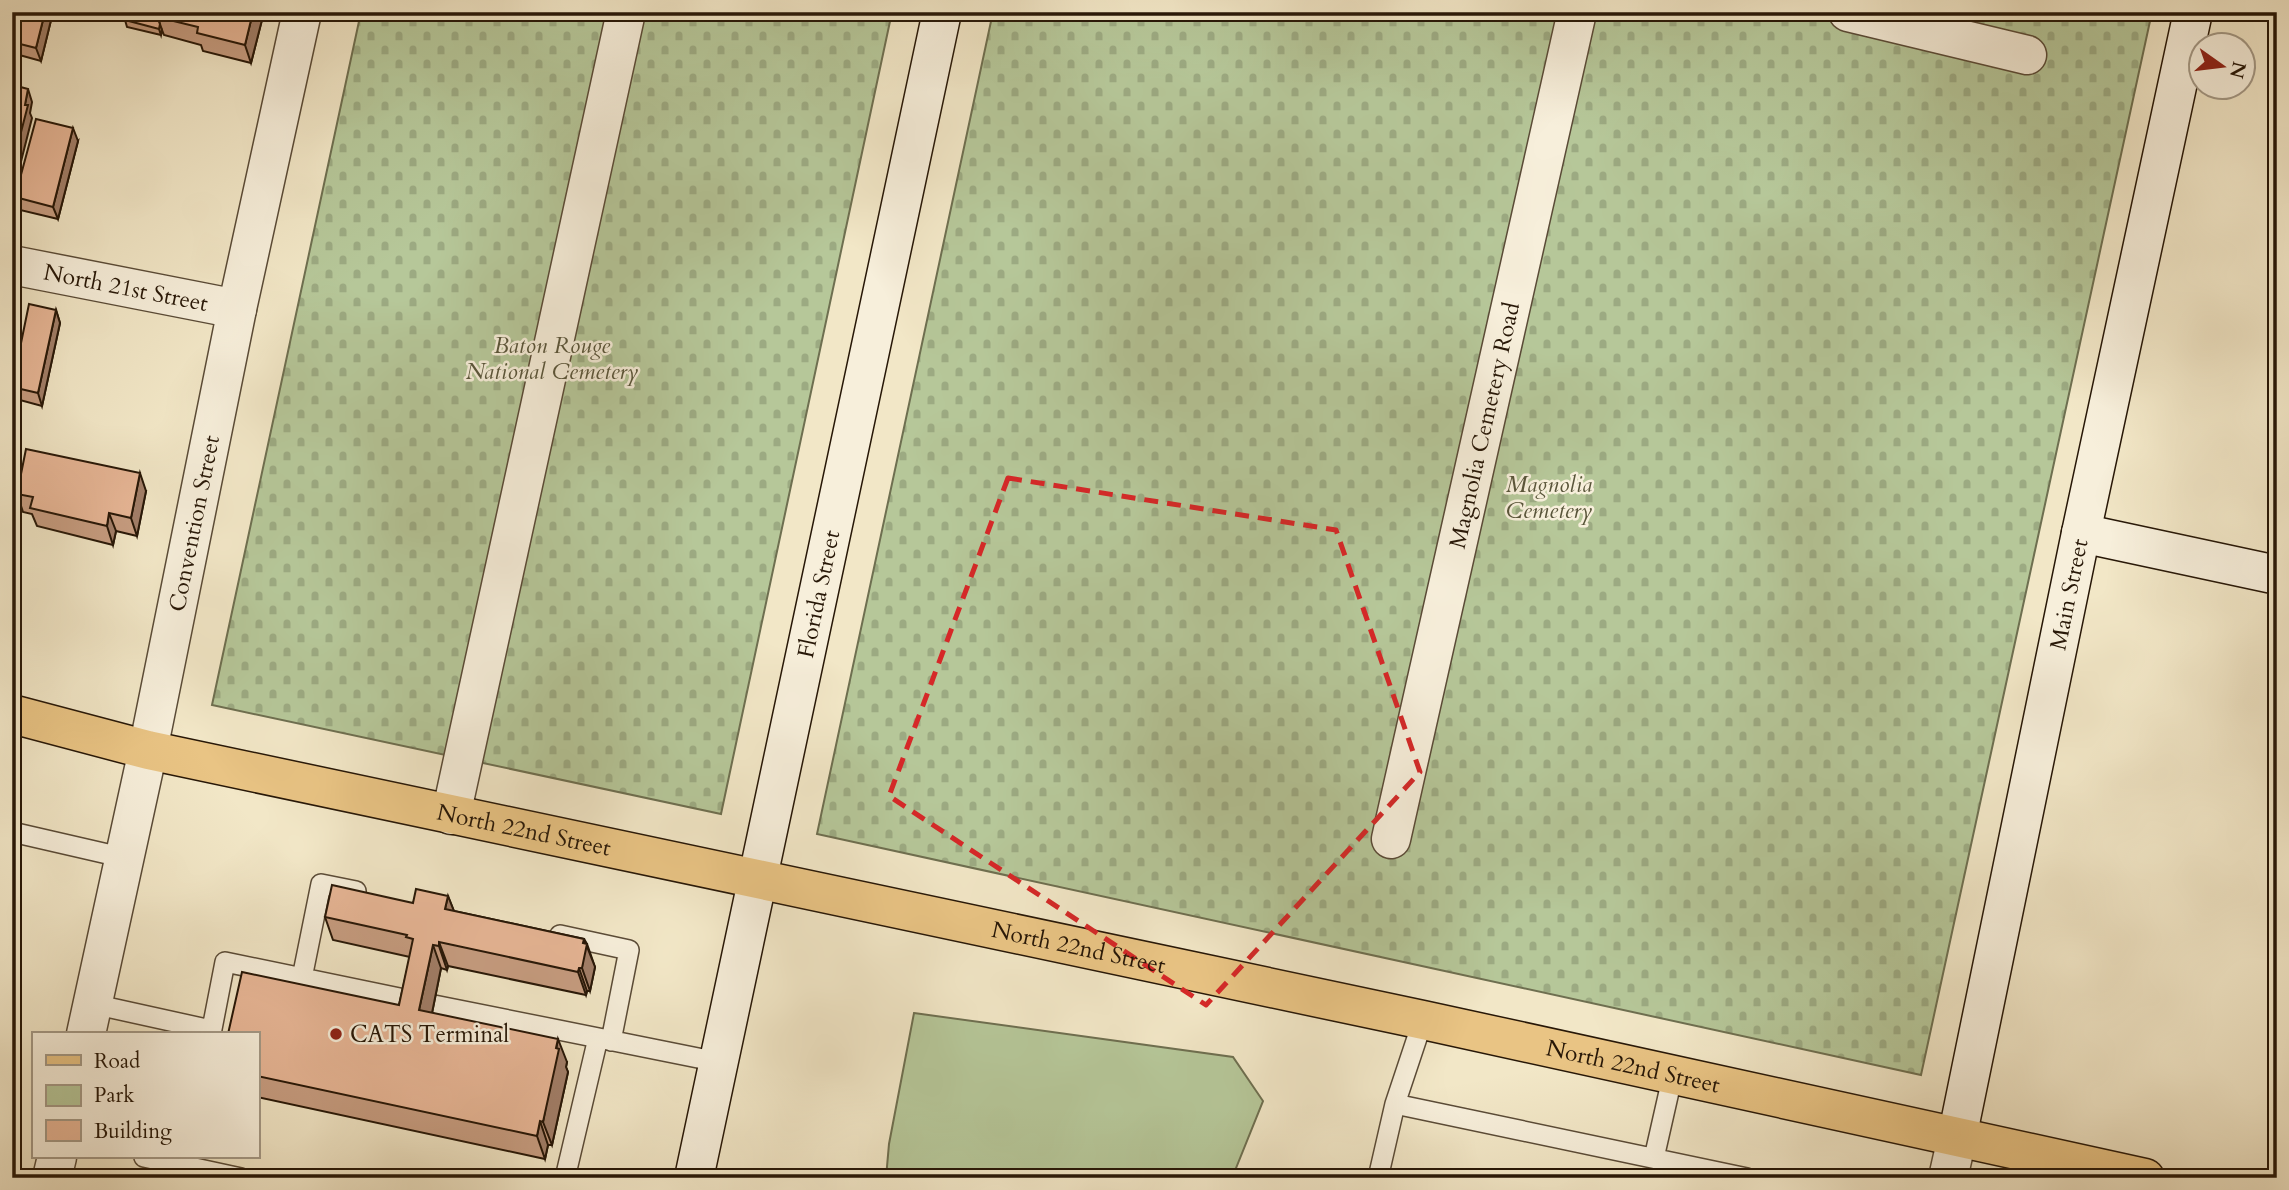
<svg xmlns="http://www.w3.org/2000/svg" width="2289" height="1190" font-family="Cardo,serif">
	<defs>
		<pattern id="cemetery-stones" width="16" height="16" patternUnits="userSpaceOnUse" patternTransform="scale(1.75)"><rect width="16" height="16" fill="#b6c799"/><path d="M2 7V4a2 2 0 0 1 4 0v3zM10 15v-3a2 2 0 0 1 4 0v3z" fill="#9caa82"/></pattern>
	</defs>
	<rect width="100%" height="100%" fill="#f2e7c7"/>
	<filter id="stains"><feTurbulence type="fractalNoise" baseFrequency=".00286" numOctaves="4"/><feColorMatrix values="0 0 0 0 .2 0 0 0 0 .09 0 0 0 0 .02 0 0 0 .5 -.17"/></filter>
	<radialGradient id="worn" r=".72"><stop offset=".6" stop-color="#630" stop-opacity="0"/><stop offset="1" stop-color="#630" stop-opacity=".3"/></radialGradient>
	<path fill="#b6c799" stroke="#6e6f50" stroke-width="2" d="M914,1013L1233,1057L1263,1101L1232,1178H886L889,1144Z"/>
	<path fill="url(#cemetery-stones)" stroke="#6e6f50" stroke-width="2" d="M361,12H892L721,814L212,705Z
		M993,12H2152L1921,1075L817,834Z"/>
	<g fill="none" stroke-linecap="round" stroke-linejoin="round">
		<defs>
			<path id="lane" d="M12,832L125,858
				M560,935L629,950L611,1041
				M302,978L321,884L356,891
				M93,1004L211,1030
				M434,1005L718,1062
				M211,1034L225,962L414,1001
				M1395,1104L1747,1178
				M144,1157L241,1178
				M1654,1158L1673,1074
				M565,1178L598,1038
				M1378,1178L1395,1104L1423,1020"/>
			<g id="street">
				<path d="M1848,12L2027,55"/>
				<path id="s1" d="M12,265L237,309"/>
				<path d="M451,815L626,12"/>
				<path id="s2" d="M1391,839L1577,12"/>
				<path id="s3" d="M86,1034L148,750L237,309L302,12"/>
				<path d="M52,1178L57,1157"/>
				<path d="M1948,1178L1957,1138"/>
			</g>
			<g id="secondary">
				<path d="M2081,533L2277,575"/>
				<path id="s4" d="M1957,1138L2081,533L2193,12"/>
				<path id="s5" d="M694,1178L942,12"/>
			</g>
			<g id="primary">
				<path id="s6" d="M12,714L148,750L1423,1020L2145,1178"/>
			</g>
		</defs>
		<use href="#lane" stroke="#5a4b37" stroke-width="22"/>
		<use href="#street" stroke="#5a4b37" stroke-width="41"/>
		<use href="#secondary" stroke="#271707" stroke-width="41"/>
		<use href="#primary" stroke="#271707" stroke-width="41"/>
		<use href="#lane" stroke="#f7efdb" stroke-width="19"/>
		<use href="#street" stroke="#f7efdb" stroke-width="38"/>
		<use href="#secondary" stroke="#f7efdb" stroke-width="38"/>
		<use href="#primary" stroke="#e9c484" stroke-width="38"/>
	</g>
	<path fill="#c79d81" stroke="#271707" stroke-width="2" d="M12,12H53L41,61L12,53Z
		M127,12H264L251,63L203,51L201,45L164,35L162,30L161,35L127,27L125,20Z
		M78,141L58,219L20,210L15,197Z
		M56,310L60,323L42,406L16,399L12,387Z
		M146,491L137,536L116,531L113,545L37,526L32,514L23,512L17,494Z
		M448,896L454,911L584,939L587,944L595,967L590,991H587L586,995L448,966L447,970L441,968L432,1013L567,1062L566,1067L568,1072L552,1145H548L545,1159L257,1097V1034L399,1005L410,957L333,940L325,917L413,903Z"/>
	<path fill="#a27f69" stroke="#271707" stroke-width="2" d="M45,12H53L41,61L36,48Z
		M253,12H264L251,63L245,45Z
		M160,24L162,30L161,35L159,29Z
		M28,89L32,102L30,113L32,118L12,197V167Z
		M73,128L78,141L58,219L53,207Z
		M56,310L60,323L42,406L38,393Z
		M140,473L146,491L137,536L131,518Z
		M109,513L116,531L113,545L107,526Z
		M448,896L457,919L445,909Z
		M584,939L595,967L590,991L582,968Z
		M439,942L448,966L447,970L439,946Z
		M433,945L441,968L428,1033L419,1010Z
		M579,968L587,991L586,995L578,972Z
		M558,1039L567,1062L566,1067L568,1072L552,1145L543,1122Z
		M540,1121L548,1145L545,1159L537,1136Z"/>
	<path fill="#e7b696" stroke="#271707" stroke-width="2" d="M12,12H45L36,48L12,42Z
		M127,12H158L157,17L160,24L159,29L125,20Z
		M158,12H253L245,45L197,33L198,27L157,17Z
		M13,85L28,89L25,105H28L12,167Z
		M36,119L73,128L53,207L15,197Z
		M29,304L56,310L38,393L12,387Z
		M26,449L140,473L131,518L109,513L107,526L30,508L33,497L17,494Z
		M332,885L413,903L416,889L448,896L445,909L584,939L583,943L587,944L582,968H579L578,972L439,942V946L433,945L419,1010L558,1039L556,1048L559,1049L543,1122L540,1121L537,1136L257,1076V1034H228L242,972L399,1005L413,939L406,937L407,935L325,917Z"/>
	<path fill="none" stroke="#d62828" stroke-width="5" stroke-dasharray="14 9" stroke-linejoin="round" d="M1008,478L1336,530L1420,772L1206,1005L889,796Z"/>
	<circle fill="#8f2418" stroke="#f7efdb" stroke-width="2.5" cx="336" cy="1034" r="7"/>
	<g text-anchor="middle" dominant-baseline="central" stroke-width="5" stroke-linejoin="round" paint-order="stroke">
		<g font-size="23" fill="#271707" stroke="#f7efdb">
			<text stroke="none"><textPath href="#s1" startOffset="116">North 21st Street</textPath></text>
			<text stroke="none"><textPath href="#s2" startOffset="424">Magnolia Cemetery Road</textPath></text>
			<text stroke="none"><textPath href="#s3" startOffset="522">Convention Street</textPath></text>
			<text stroke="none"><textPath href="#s4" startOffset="555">Main Street</textPath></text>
			<text stroke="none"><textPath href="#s5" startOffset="597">Florida Street</textPath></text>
			<text stroke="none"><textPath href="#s6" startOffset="525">North 22nd Street</textPath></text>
			<text stroke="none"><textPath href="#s6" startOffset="1092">North 22nd Street</textPath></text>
			<text stroke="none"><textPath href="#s6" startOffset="1659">North 22nd Street</textPath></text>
		</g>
		<g font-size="23" font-style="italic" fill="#59553a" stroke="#f7efdb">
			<text x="552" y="345">Baton Rouge<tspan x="552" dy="26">National Cemetery</tspan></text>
			<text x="1549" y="484">Magnolia<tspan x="1549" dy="26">Cemetery</tspan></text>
		</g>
		<g font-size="23" fill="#271707" stroke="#f7efdb" text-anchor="start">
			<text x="350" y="1034">CATS Terminal</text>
		</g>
	</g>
	<rect width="2289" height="1190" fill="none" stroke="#f2e7c7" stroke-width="42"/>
	<rect x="14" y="14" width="2261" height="1162" fill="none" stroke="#271707" stroke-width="3.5"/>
	<rect x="21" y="21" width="2247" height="1148" fill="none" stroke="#271707" stroke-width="2"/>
	<rect x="32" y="1032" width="228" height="126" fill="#f7efdb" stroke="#a49986" stroke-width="2"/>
	<rect x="46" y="1055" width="35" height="10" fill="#e9c484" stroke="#a49986" stroke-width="2"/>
	<text x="94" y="1068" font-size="21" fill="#271707">Road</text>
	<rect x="46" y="1085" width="35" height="21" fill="#b6c799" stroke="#a49986" stroke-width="2"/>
	<text x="94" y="1102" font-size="21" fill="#271707">Park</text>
	<rect x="46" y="1120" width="35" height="21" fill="#e7b696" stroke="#a49986" stroke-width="2"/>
	<text x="94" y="1138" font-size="21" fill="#271707">Building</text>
	<g transform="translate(2222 66) rotate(104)"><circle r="33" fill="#f7efdb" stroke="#a49986" stroke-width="2"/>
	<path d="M0-5L12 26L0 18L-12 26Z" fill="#8f2418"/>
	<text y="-10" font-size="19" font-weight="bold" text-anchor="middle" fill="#271707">N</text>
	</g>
	<rect width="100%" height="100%" filter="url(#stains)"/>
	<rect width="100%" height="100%" fill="url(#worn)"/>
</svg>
